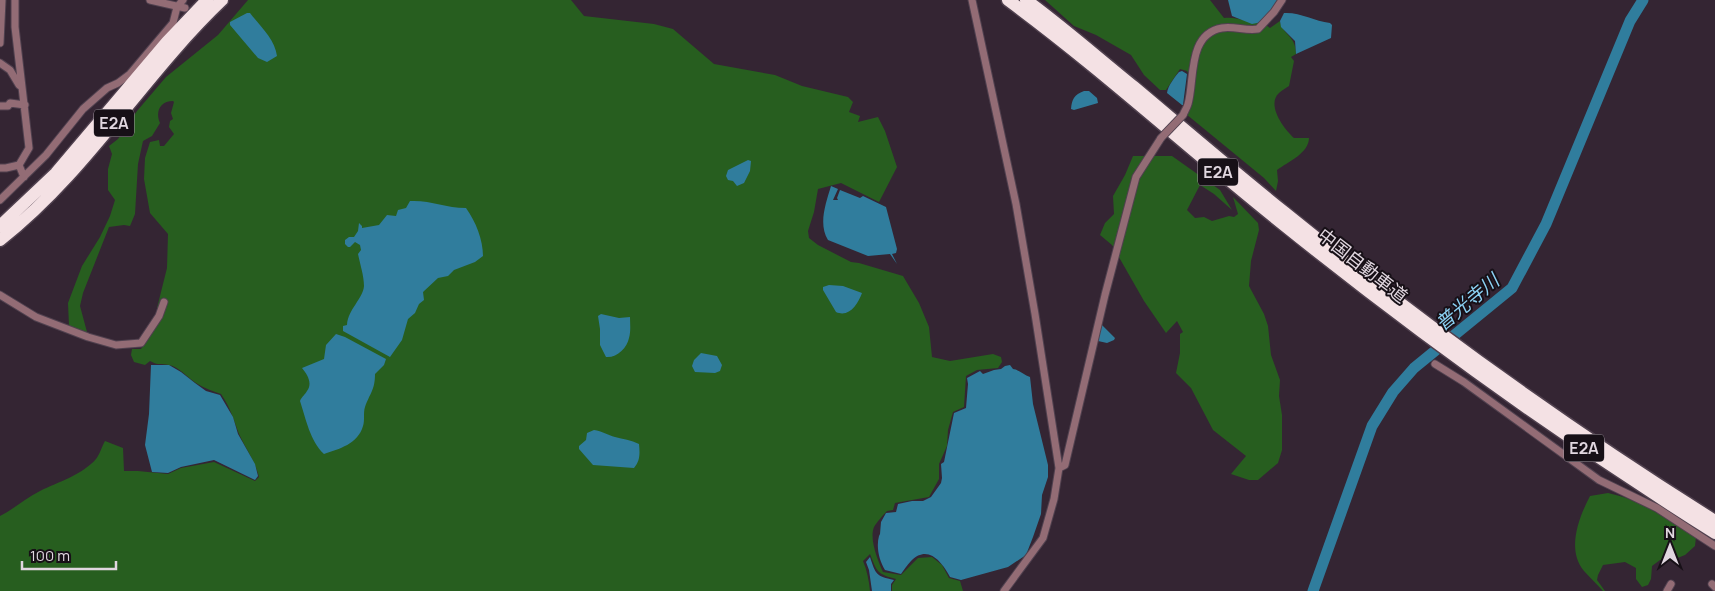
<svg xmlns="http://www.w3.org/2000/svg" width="1715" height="591" font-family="Manrope,'Noto Sans JP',sans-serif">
	<rect width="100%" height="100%" fill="#342533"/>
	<path fill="#275e1f" d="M248,0H571L584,16L654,24L673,29L714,64L775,75L802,86L848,97L853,102L849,112L860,116L858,122L878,117L885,131L897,167L879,202L841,183L818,189L814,212L808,231L809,238L818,245L851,262L859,263L903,276L919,303L929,327L932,357L950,361L993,354L1001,357L1002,362L998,368L977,370L966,376L964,407L953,412L948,430L947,446L939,464V479L929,497L895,503L893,510L887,511C883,515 877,522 874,527C869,539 878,561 883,572L901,575L918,558L932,557L942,565L949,578L960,581L963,591H892V585L896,579C877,574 877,572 870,554L863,561C867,570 869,581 870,591H0V516C14,509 26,498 40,491C58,482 82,475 96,459C100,454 102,446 105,441L123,448L124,471H138L168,474L181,468L214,462L255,481L259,477C255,461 246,449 239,434C233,418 231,409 221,394C212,391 204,388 196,383C187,377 179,367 169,365C160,363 159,366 150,361L145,365L134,362L131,355L132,349H141L157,324V308L167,268L168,234L150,213L144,179L145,158L150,142L159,140L160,146H164L174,134L169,127L170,121L173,119L171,113L174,102L173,101C160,101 155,112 160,123L152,136L143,141L138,164L135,214L130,226L124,225L109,227L83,293L80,306L87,332L79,331L69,326L68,303L82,266L100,237L110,216L115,200L108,190V169L112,154L109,146L118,139L137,111L166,77L218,35Z
		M1045,0H1210L1224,18C1239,16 1247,24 1262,22L1270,28L1280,21C1283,36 1296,35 1296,54L1291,57L1294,61L1289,86C1286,88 1282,90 1279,93C1266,105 1284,129 1294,138H1309C1309,153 1288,162 1277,170L1278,181L1276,191L1264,178L1186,114L1194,86L1187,71L1180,69L1166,90H1160L1144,75L1131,55L1096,35L1074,26Z
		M1133,156H1172L1220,190L1232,210L1214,194L1200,185L1187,210L1195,218L1204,217L1212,221L1229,216L1234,217L1238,214L1233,197L1258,223L1259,230L1251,261L1249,286L1264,314L1268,326L1271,355L1280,380L1279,396L1282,415V450L1278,463L1258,480H1249L1231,474L1246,456L1213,430L1191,388L1176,373L1180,353V334L1183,332L1177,321L1166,333L1144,301L1112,245L1100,235L1105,223L1114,214L1113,196L1125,175Z
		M1608,493C1642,500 1668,520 1696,537L1695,546L1685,555L1670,561L1660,560L1652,566L1651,579L1648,585L1642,587L1636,579V568L1625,562L1603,565L1598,575L1597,580L1605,591H1603C1597,584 1590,578 1584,571C1566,550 1579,517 1590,496Z"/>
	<path fill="#307d9d" d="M1228,0H1279L1262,22L1252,24L1232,16Z
		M247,13H250C260,26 275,39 277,56L267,62L258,58L230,25V22Z
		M1284,13C1300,12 1314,21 1330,23L1332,25L1331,38L1296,54L1295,41L1281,27L1280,21Z
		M1182,71L1187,74L1183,105H1182L1167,93C1168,86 1174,78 1179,72Z
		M1084,91H1089L1097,98L1098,103L1074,110L1071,109C1072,99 1074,95 1084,91Z
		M748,160L751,161L750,171L744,183L737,186L733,181L728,180L726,176L728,170Z
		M831,186L838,189L833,200H838L837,198L840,190L860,198L863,196L886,207L897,249L896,253L892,254L897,264L890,254L868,256L828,240C818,224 826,203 831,186Z
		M410,201C431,200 445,208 466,208C476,222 483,240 483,256L475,262L454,270L448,276L438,278L423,292L424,300L419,304L415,313L408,319L402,340L390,357L343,331V326L347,325C348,309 363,299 364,286C364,276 360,264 358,254L361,250L360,245L355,242L350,247H348L345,244V240L349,237H354L358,231L359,223L362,226V228L379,225L387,215L396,216L398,210L406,208Z
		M829,285L843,286L862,293C858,304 849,318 836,312L823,290V287Z
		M601,314L619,318L630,317C630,324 631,331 629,338C627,348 617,358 606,357L600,345V329L598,316Z
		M1101,324L1115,338L1114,340L1107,343L1098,341L1097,339Z
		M336,334L345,337L386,359L384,365L375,374C375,390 370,393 365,407C363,413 365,420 363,426C358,444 339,449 324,454C310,441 306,419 300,401C302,396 305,395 307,391C313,383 307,374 302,368L324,359L326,345Z
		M701,353L717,356L722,365L720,371L715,373L695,372L692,366L694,360Z
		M151,365H169L181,372L195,383L206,391L220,395L233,417L238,434L255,464L258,476L255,480L214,460L181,467L168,473L152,472L145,445L149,414Z
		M1010,365L1013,369C1020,370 1024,375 1030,377L1033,404L1048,465V477L1042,495L1041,514L1033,537L1026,555L1008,567L961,580L950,577C942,562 928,544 911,561C907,565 904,570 901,574L885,570C879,560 876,547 879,536L880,534L881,522L886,513L896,512L898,504L912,501H923L931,497L941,483L942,478L941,464L944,462L954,413L966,408L968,384L967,378L980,371L983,374L994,370L1001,369L1005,366Z
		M594,430C602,431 608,435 615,437C623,439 631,440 639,444C640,454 640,461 634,468L593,465L579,449V446L586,440L587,433Z
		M870,557C876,575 876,576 894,580L891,584V591H872L869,570L866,562Z"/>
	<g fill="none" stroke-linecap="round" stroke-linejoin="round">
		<path stroke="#307d9d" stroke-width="11" d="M1313,591L1372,426L1393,392L1414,368L1512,288L1546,224L1630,21L1643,0"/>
		<defs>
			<path id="street" d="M15,0V27L22,87
				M150,0L185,8
				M972,0L1016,204L1035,314L1059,468L1054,499L1043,538L1004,591
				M0,43L2,0
				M0,63L10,70L19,85L22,87L29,148L19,165
				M0,106H8L10,103L25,105
				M1183,115C1184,112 1187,108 1188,104C1195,80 1187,34 1222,28C1234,26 1246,31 1258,29L1274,12L1282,0
				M0,168H6L19,165L24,177
				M0,200L46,155L83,109L107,88L118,83L130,74L173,23L177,7L183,0
				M0,295L36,317L88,337L116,345L141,343L159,316L164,302
				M1435,364L1464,382L1599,480L1657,508L1715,546
				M1059,468L1065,465L1105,295L1136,177L1161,138
				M1712,584L1715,587
				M1667,591L1671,584"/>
			<path id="highway" d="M1008,0C1103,70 1191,151 1284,225C1422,336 1566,439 1715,533
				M1026,0C1063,27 1098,58 1134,87C1184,129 1233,171 1284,212C1421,323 1565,427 1715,521
				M0,226L56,173L167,42L207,0
				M0,240C87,172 143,75 222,0"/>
		</defs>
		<use href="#street" stroke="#50414f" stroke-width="9"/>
		<use href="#highway" stroke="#50414f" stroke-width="15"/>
		<use href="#street" stroke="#936c75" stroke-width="7"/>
		<use href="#highway" stroke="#f4e1e4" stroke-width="12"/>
		<defs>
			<path id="street-bridge" d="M1161,138L1183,115"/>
		</defs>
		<use href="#street-bridge" stroke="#50414f" stroke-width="9" stroke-linecap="butt"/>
		<use href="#street-bridge" stroke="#936c75" stroke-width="7"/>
	</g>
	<g text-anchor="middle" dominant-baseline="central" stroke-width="4" stroke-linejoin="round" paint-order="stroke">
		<g fill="#171017" stroke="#a49ba4" stroke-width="1">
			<rect x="94" y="109.5" width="40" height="27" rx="4"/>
			<rect x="1198" y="158.5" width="40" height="27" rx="4"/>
			<rect x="1564" y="434.5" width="40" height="27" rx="4"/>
		</g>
		<g font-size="16" font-weight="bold" fill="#e1d7e0">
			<text x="114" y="123">E2A</text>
			<text x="1218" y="172">E2A</text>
			<text x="1584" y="448">E2A</text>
		</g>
		<g font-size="18" fill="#e1d7e0" stroke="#171017">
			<text transform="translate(1363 265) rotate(38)">中国自動車道</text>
		</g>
		<g font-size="19" font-style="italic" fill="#8bd1f3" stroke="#171017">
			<text transform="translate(1467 302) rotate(-40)">普光寺川</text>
		</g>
	</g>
	<g transform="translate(1670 546)" stroke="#171017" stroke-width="4" paint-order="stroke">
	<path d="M0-4L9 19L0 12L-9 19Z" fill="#e1d7e0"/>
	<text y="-8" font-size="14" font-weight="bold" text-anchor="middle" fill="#e1d7e0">N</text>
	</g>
	<path d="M22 561v8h94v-8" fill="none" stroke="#e1d7e0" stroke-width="2.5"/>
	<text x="30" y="561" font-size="15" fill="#e1d7e0" stroke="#171017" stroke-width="4" paint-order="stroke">100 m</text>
</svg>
